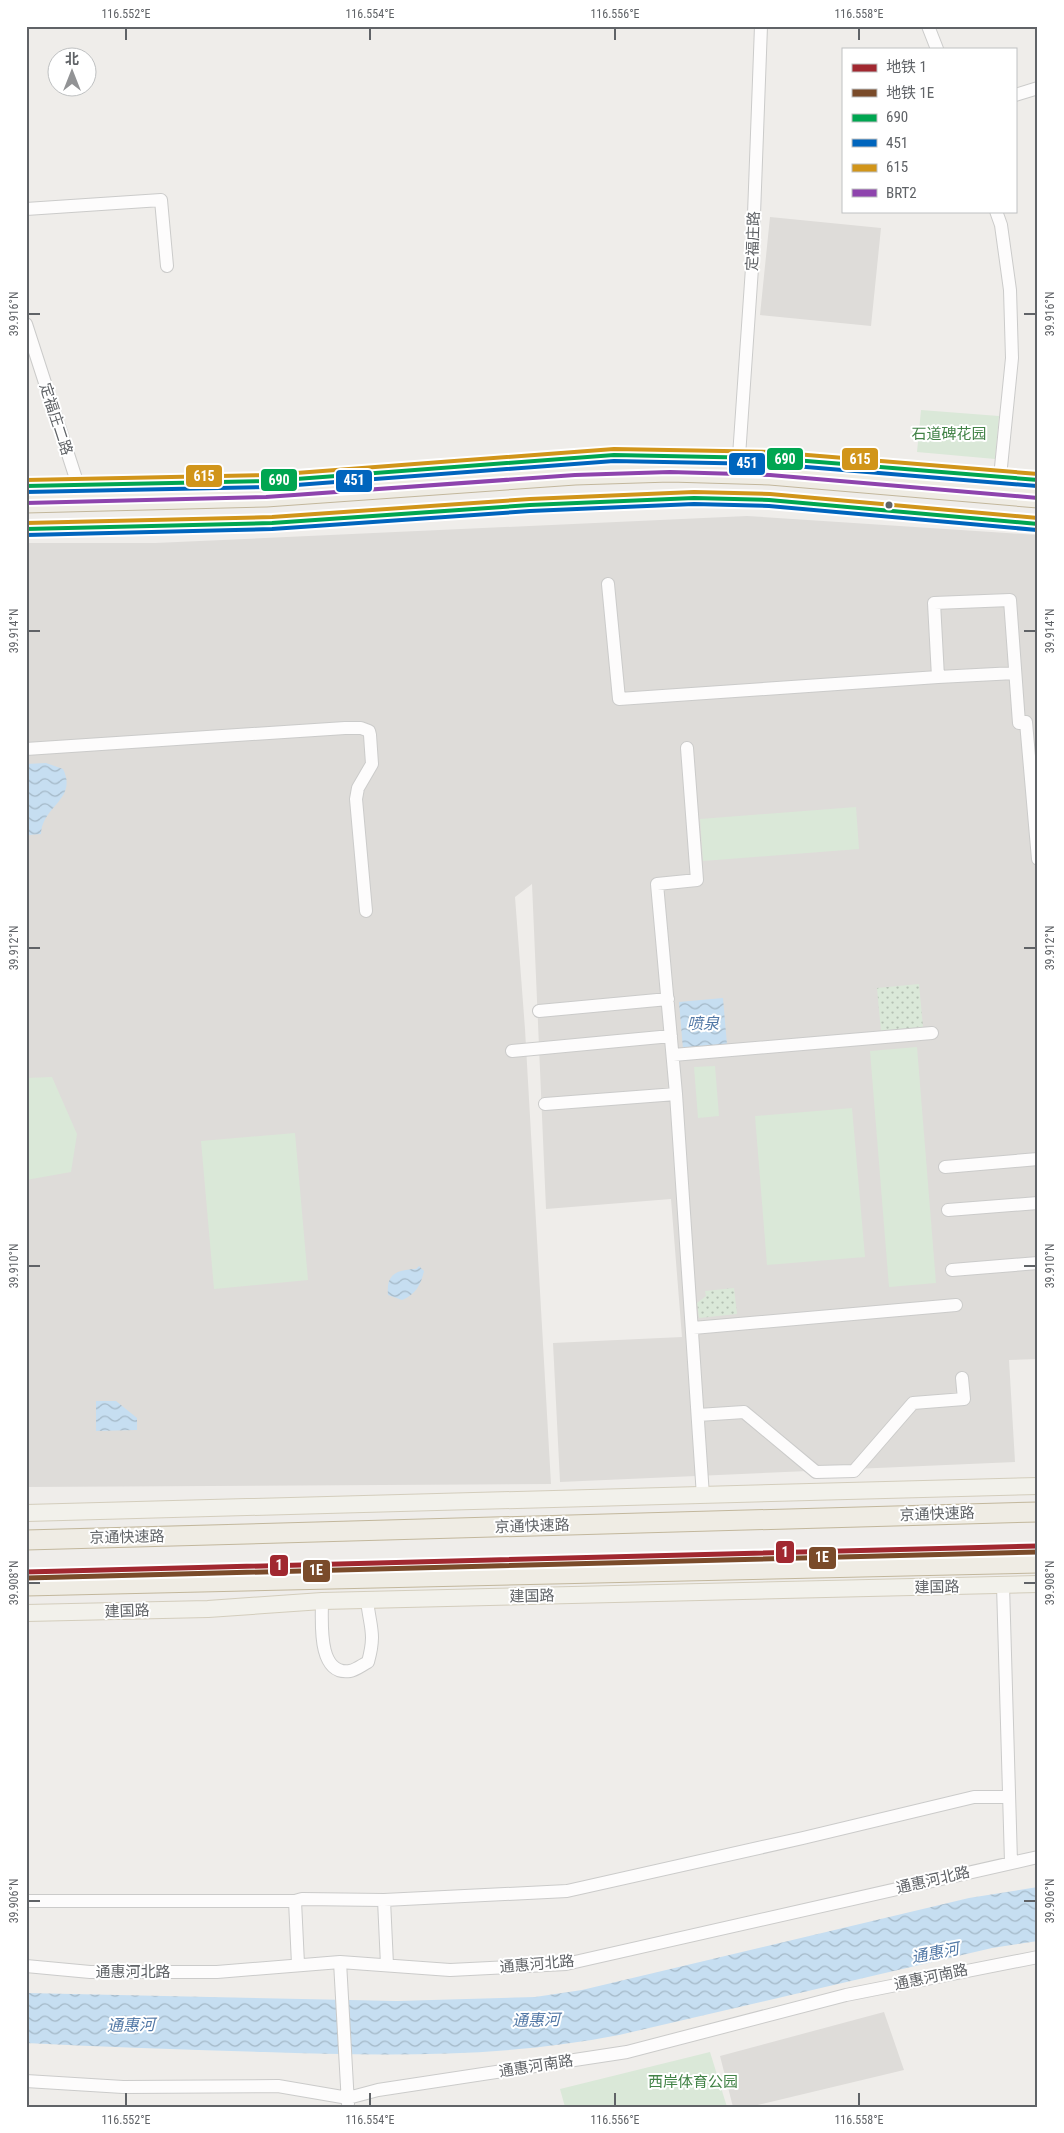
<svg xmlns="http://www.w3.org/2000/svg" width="1064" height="2133" font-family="'Roboto Condensed','Noto Sans SC',sans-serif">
	<defs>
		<pattern id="grass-dots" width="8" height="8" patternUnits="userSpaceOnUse" patternTransform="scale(1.25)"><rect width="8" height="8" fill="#dae8d8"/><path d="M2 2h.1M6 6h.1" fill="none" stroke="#b4c0b3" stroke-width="1.8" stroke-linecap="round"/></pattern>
		<pattern id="water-waves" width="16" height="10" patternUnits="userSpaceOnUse" patternTransform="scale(1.25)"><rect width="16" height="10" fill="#c6def1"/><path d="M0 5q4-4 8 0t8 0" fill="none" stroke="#a4b8c7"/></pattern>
	</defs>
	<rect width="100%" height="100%" fill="#efedea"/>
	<path fill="#dedcd9" d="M770,217L881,228L871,326L760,315Z
		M747,516L1038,535V1359L1009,1360L1015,1462L560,1482L553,1343L682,1337L671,1199L546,1209L532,884L515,897L525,1029L551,1484L26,1487V543H155Z
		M884,2012L904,2070L749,2107H733L720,2056Z"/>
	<path fill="url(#grass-dots)" d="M919,984L923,1027L881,1031L877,988Z
		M734,1288L737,1314L699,1318L697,1303L706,1296L705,1291Z"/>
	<path fill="#dae8d8" d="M921,410L999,416L995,459L917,452Z
		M856,807L859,849L703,861L700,819Z
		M917,1047L936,1283L889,1287L870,1051Z
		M715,1066L719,1116L698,1118L694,1067Z
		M52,1077L77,1134L71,1172L26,1180V1078Z
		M852,1108L865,1257L767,1265L755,1116Z
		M295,1133L308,1280L214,1289L201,1141Z
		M710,2052L727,2107H565L560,2089Z"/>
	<path fill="url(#water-waves)" d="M46,763L63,769C78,799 42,806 41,834L29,835L26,799V764Z
		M723,998L727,1045L683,1049L679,1002Z
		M419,1266L424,1271C421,1285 415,1295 402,1300L388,1295C386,1274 396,1270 416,1269Z
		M96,1401H116L137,1418V1430L96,1431Z
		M1038,1887V1941L992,1948L619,2035C503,2058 383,2056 265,2052C185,2050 106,2047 26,2043V1993L397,2001L535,1997L582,1990L969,1898Z"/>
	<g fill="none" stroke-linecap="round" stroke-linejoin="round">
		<defs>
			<path id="minor" d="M928,26L937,49
				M1015,95L1038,88
				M26,209L161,200L167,266
				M996,211L1001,225L1010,290L1012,358L1000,477
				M26,324L78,485
				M739,456L752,268L761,26
				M26,486L270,481L614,455H682L770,458L1038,480
				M26,529L272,523L530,505L694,498L769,500L1038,524
				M608,584L619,699L938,677
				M1015,673L938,677L934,603L1010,600L1019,723L1026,722L1038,859
				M687,748L697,880L657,884L676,1094L703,1496
				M26,749L345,728H361L369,731L370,735L372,764L358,788L356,799L366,911
				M539,1011L668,999
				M512,1051L671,1036
				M673,1055L932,1033
				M545,1104L676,1094
				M945,1167L1038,1159
				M948,1210L1038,1203
				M952,1270L1038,1263
				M693,1328L956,1305
				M698,1415L744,1412L816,1472L854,1471L913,1403L964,1399L962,1378
				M1003,1585L1011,1862
				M322,1601C322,1621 317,1676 350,1671C356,1670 362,1665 368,1662C376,1633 370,1628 367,1600
				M384,1900L387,1965
				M26,1901H295L302,1899L384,1900L567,1891L803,1838L974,1797H1009
				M295,1901L298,1964
				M340,1962L348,2104
				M26,1966L90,1972H217L340,1962L450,1970L566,1964L1038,1857
				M26,2081L123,2087L278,2086L348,2098L378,2090L627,2052L846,1995L1038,1957"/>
			<path id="major" d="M26,1513L1038,1486
				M26,1613L208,1609L322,1601L1038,1584"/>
			<path id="highway" d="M26,503L266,497L575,475L670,472L770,475L1038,498
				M26,1540L1038,1512
				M26,1586L1038,1563"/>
		</defs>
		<use href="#minor" stroke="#cbcbca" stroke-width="14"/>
		<use href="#major" stroke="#d3cdbc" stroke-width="18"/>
		<use href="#highway" stroke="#c2b79c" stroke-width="21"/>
		<use href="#minor" stroke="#fdfcfc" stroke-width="12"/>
		<use href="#major" stroke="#f2f1eb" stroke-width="16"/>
		<use href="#highway" stroke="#efece4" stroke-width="19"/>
		<defs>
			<path id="bus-1" d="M26,486L270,481L614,455L770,458L1038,480
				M26,529L272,523L530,505L694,498L769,500L1038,524"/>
			<path id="bus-2" d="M26,492L270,487L614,461L770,464L1037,486
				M26,535L272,529L530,511L694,504L769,506L1037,530"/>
			<path id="bus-3" d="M26,480L270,475L614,449L771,452L1038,474
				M26,523L272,517L530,499L694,492L770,494L1038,518"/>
			<path id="bus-4" d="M26,503L266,497L575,475L670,472L770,475L1038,498"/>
		</defs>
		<use href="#bus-1" stroke="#fff" stroke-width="8"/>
		<use href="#bus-2" stroke="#fff" stroke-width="8"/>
		<use href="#bus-3" stroke="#fff" stroke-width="8"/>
		<use href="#bus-4" stroke="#fff" stroke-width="8"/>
		<use href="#bus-1" stroke="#00a651" stroke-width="4"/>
		<use href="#bus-2" stroke="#0065bd" stroke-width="4"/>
		<use href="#bus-3" stroke="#d1951a" stroke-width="4"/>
		<use href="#bus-4" stroke="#8e44ad" stroke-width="4"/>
		<defs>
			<path id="metro-1" d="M26,1572L1038,1546"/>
			<path id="metro-2" d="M26,1578L1038,1552"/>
		</defs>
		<use href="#metro-1" stroke="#fff" stroke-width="9"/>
		<use href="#metro-2" stroke="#fff" stroke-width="9"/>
		<use href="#metro-1" stroke="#a12830" stroke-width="5"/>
		<use href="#metro-2" stroke="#7a4b2a" stroke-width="5"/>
	</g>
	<path fill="none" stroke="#606367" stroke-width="2" d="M126,28V40M370,28V40M615,28V40M859,28V40M28,314H40M1024,314H1036M28,631H40M1024,631H1036M28,948H40M1024,948H1036M28,1266H40M1024,1266H1036M28,1583H40M1024,1583H1036M28,1901H40M1024,1901H1036M126,2093V2106M370,2093V2106M615,2093V2106M859,2093V2106"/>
	<circle fill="#606367" stroke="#fff" stroke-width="2" cx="889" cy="505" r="4.5"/>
	<g text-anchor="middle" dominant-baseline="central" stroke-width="4" stroke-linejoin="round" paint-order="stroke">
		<g font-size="15" fill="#606367" stroke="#fff">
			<text transform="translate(753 241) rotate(-88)">定福庄路</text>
			<text transform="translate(56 419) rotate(72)">定福庄二路</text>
			<text transform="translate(937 1514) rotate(-2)">京通快速路</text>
			<text transform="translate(532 1526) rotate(-2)">京通快速路</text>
			<text transform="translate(127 1537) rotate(-1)">京通快速路</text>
			<text transform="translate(937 1587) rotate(-1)">建国路</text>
			<text transform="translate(532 1596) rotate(-1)">建国路</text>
			<text transform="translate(127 1611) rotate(-2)">建国路</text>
			<text transform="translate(933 1880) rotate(-13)">通惠河北路</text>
			<text transform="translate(537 1964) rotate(-5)">通惠河北路</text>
			<text x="133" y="1972">通惠河北路</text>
			<text transform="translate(931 1977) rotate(-12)">通惠河南路</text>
			<text transform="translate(536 2066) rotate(-9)">通惠河南路</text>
		</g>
		<g font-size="15" fill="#428347" stroke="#fff">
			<text x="949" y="434">石道碑花园</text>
			<text x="693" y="2082">西岸体育公园</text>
		</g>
		<g font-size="16" font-style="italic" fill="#5278a6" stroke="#fff">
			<text x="703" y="1023">喷泉</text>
			<text transform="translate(935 1953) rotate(-11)">通惠河</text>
			<text transform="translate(536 2020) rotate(-1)">通惠河</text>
			<text transform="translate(131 2025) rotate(-1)">通惠河</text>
		</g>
	</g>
	<g stroke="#fff" stroke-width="2">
		<rect x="766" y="447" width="38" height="24" rx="5" fill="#00a651"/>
		<rect x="841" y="447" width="38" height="24" rx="5" fill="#d1951a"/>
		<rect x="728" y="452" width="38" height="24" rx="5" fill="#0065bd"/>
		<rect x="185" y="464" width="38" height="24" rx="5" fill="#d1951a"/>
		<rect x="260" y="468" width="38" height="24" rx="5" fill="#00a651"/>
		<rect x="335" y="469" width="38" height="24" rx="5" fill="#0065bd"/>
		<rect x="775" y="1540" width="20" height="24" rx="5" fill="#a12830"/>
		<rect x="808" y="1546" width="29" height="24" rx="5" fill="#7a4b2a"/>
		<rect x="269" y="1554" width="20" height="23" rx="5" fill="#a12830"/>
		<rect x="302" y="1559" width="29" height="24" rx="5" fill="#7a4b2a"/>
	</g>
	<g font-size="14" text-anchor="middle" font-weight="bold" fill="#fff">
		<text x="785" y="464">690</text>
		<text x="860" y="464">615</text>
		<text x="747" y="468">451</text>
		<text x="204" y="481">615</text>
		<text x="279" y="485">690</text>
		<text x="354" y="485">451</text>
		<text x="785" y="1557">1</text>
		<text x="822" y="1562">1E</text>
		<text x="279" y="1570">1</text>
		<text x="316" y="1575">1E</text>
	</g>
	<rect width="1064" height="2133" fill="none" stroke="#ffffff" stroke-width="55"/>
	<rect x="842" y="48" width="175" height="165" fill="#ffffff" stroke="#bfc1c2"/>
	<rect x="852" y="64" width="25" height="8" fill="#a12830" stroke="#bfc1c2"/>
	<text x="886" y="72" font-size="15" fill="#606367">地铁 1</text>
	<rect x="852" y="89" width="25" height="8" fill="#7a4b2a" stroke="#bfc1c2"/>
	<text x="886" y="98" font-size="15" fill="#606367">地铁 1E</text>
	<rect x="852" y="114" width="25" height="8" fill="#00a651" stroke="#bfc1c2"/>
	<text x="886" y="122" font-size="15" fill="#606367">690</text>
	<rect x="852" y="139" width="25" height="8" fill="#0065bd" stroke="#bfc1c2"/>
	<text x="886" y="148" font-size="15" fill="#606367">451</text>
	<rect x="852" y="164" width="25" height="8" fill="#d1951a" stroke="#bfc1c2"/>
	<text x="886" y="172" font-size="15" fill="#606367">615</text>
	<rect x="852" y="189" width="25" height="8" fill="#8e44ad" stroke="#bfc1c2"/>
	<text x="886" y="198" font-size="15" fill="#606367">BRT2</text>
	<g transform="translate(72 72)"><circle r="24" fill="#ffffff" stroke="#bfc1c2"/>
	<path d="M0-4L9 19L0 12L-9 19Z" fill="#929395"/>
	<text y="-8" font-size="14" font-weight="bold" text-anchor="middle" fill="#606367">北</text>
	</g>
	<rect x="28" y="28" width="1008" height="2078" fill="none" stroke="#606367" stroke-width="2"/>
	<g font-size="12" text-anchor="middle" fill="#606367">
		<text x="126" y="18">116.552°E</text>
		<text x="370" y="18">116.554°E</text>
		<text x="615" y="18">116.556°E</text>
		<text x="859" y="18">116.558°E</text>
		<text transform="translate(14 314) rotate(-90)" y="4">39.916°N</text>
		<text transform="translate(1050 314) rotate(-90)" y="4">39.916°N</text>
		<text transform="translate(14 631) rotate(-90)" y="4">39.914°N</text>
		<text transform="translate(1050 631) rotate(-90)" y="4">39.914°N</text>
		<text transform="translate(14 948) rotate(-90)" y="4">39.912°N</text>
		<text transform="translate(1050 948) rotate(-90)" y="4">39.912°N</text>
		<text transform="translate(14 1266) rotate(-90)" y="4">39.910°N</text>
		<text transform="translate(1050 1266) rotate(-90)" y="4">39.910°N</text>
		<text transform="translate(14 1583) rotate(-90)" y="4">39.908°N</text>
		<text transform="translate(1050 1583) rotate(-90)" y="4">39.908°N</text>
		<text transform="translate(14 1901) rotate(-90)" y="4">39.906°N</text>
		<text transform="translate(1050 1901) rotate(-90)" y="4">39.906°N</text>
		<text x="126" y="2124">116.552°E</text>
		<text x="370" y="2124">116.554°E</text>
		<text x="615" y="2124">116.556°E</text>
		<text x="859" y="2124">116.558°E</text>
	</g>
</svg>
